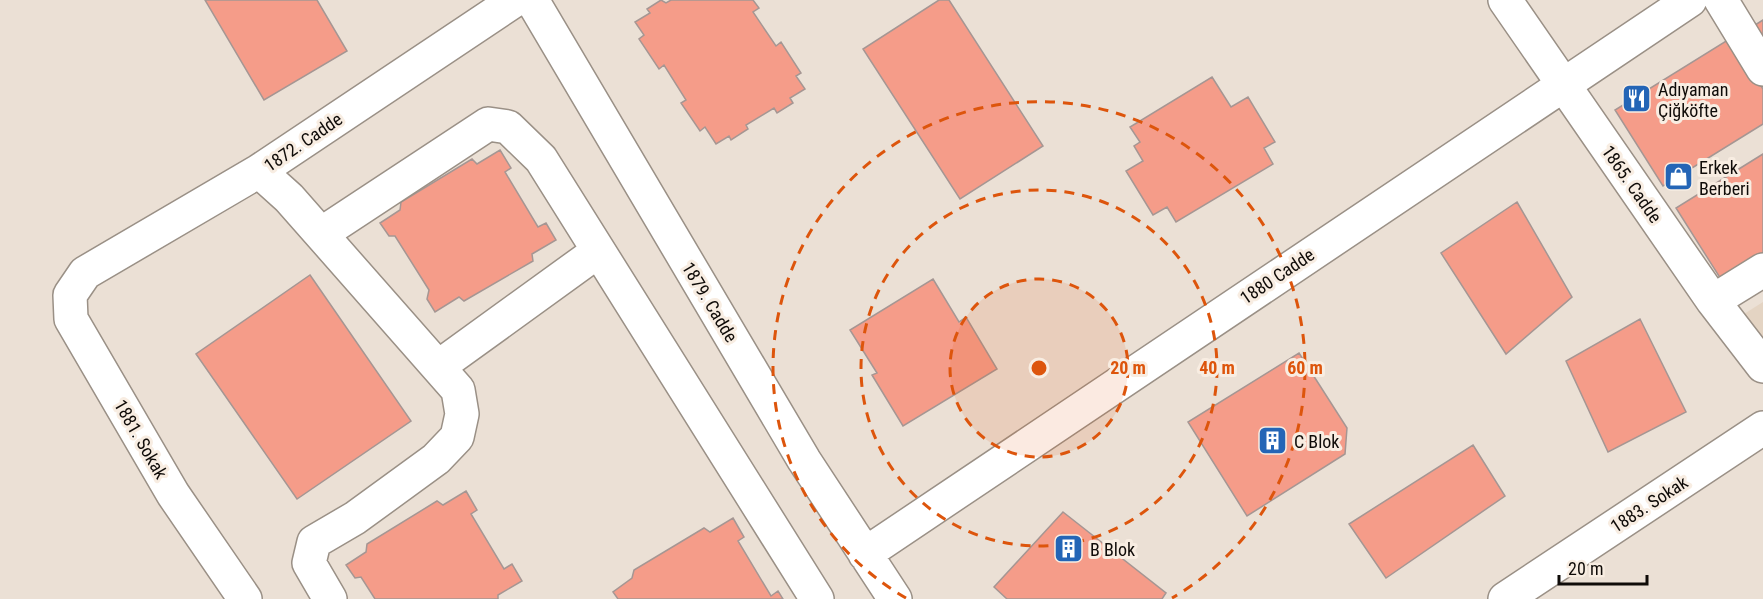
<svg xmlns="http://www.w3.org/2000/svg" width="1763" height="599" font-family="'Roboto Condensed',sans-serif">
	<rect width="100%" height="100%" fill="#ebe0d5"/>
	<path fill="#e4d4c3" d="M1763,302V344L1744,314Z"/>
	<path fill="#f59c89" stroke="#a59693" stroke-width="1.5" d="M205,0H317L347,51L264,100Z
		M661,0L666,3L671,0H753L759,8L753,12L776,46L781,42L801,73L796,76L805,89L790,98L793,103L777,113L774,108L746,125L748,129L731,140L729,136L716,144L705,127L700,131L681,103L686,100L664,65L659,69L639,39L644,35L635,22L650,13L647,9Z
		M939,0H949L1043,146L960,199L863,49Z
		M1763,20V38L1755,25Z
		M1731,38L1763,89V124L1663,186L1615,110Z
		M1212,77L1231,107L1248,97L1275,142L1264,148L1273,164L1176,222L1167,207L1153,215L1126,171L1143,161L1134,146L1140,142L1130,127Z
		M500,150L511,168L505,172L538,227L546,223L556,240L532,254L533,261L464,301L459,297L435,312L427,299L429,290L395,236H389L380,223L400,210L401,202L472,159L477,164Z
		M1763,154V260L1724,284L1676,208Z
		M1517,202L1572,297L1506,354L1441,253Z
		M310,275L411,421L297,499L196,354Z
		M933,279L959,322L966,317L997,369L903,426L872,375L877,373L850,330Z
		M1640,319L1686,412L1608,452L1566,361Z
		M1299,353L1347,428L1345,454L1247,516L1188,422Z
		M1473,445L1505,496L1386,578L1349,524Z
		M466,491L477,510L471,514L504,569L512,564L522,581L498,595V599H375L361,577L355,578L346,565L366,552L367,544L437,501L443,505Z
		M1063,512L1166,593L1162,599H1007L994,587Z
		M733,518L744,537L738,541L771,596L778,591L783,599H618L613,592L632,578L634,570L704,528L710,532Z"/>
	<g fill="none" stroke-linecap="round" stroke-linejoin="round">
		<defs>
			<path id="minor" d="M532,0L804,460L895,599
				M1505,0L1713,301L1763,366
				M1721,0L1763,69
				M259,171L289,198L458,390L462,414L457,437L436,459L355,518L314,542L309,563L330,599
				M321,234L488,124L508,127L541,159L817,599
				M1713,301L1763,270
				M438,367L597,252
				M865,554L1690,0
				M245,599L173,494L71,319L70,295L85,273L259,171L515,0
				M1505,599L1763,428"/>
		</defs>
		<use href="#minor" stroke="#9a9086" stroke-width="36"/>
		<use href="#minor" stroke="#fff" stroke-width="33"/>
	</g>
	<circle cx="1039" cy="368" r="89" fill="#dd550c" fill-opacity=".12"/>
	<g fill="none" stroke="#dd550c" stroke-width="3" stroke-dasharray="10 8">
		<circle cx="1039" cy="368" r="89"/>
		<circle cx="1039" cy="368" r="178"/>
		<path d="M906 598A266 266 0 1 1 1172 598"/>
	</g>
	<defs>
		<symbol id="restaurant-square" viewBox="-11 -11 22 22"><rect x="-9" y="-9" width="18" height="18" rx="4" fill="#2465b6" stroke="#f8ede2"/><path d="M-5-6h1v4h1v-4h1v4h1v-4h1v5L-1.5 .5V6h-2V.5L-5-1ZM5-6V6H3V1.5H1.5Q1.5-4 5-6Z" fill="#fff"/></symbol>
		<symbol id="shop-square" viewBox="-11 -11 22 22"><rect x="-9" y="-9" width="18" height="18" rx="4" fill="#2465b6" stroke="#f8ede2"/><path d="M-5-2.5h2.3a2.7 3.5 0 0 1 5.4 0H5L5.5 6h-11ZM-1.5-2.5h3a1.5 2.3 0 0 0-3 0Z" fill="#fff"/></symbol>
		<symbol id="building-square" viewBox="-11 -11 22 22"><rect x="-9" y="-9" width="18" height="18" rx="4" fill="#2465b6" stroke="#f8ede2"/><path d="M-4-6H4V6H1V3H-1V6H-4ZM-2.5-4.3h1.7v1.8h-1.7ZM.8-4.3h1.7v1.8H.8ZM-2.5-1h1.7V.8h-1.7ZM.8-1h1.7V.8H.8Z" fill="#fff"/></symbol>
	</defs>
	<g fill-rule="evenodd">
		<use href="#restaurant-square" x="1620" y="82" width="33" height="33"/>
		<use href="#shop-square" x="1662" y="160" width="33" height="33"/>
		<use href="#building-square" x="1256" y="424" width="33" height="33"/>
		<use href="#building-square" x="1052" y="532" width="33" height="33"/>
	</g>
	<g text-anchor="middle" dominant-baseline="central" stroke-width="6" stroke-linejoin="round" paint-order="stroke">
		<g font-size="18" fill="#0f0b08" stroke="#f8ede2" text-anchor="start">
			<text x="1658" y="89">Adıyaman<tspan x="1658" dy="21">Çiğköfte</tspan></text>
			<text x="1699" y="167">Erkek<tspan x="1699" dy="21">Berberi</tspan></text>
			<text x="1294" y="441">C Blok</text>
			<text x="1090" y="549">B Blok</text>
		</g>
		<g font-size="18" fill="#0f0b08" stroke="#f8ede2">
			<text transform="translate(303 142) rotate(-34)">1872. Cadde</text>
			<text transform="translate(1632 184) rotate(55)">1865. Cadde</text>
			<text transform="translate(1277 276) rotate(-34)">1880 Cadde</text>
			<text transform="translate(710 302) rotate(59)">1879. Cadde</text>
			<text transform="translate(141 439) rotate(60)">1881. Sokak</text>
			<text transform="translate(1649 504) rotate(-33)">1883. Sokak</text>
		</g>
	</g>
	<circle cx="1039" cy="368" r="9" fill="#dd550c" stroke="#f8ede2" stroke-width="3"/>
	<g font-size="18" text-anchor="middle" font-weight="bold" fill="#dd550c" stroke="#f8ede2" stroke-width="6" stroke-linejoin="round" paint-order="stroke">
		<text x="1128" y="374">20 m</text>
		<text x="1217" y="374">40 m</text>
		<text x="1305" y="374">60 m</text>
	</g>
	<path d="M1559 575v9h88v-9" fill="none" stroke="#0f0b08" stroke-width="3"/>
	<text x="1568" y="575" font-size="18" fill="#0f0b08" stroke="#f8ede2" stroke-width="4.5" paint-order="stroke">20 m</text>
</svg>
